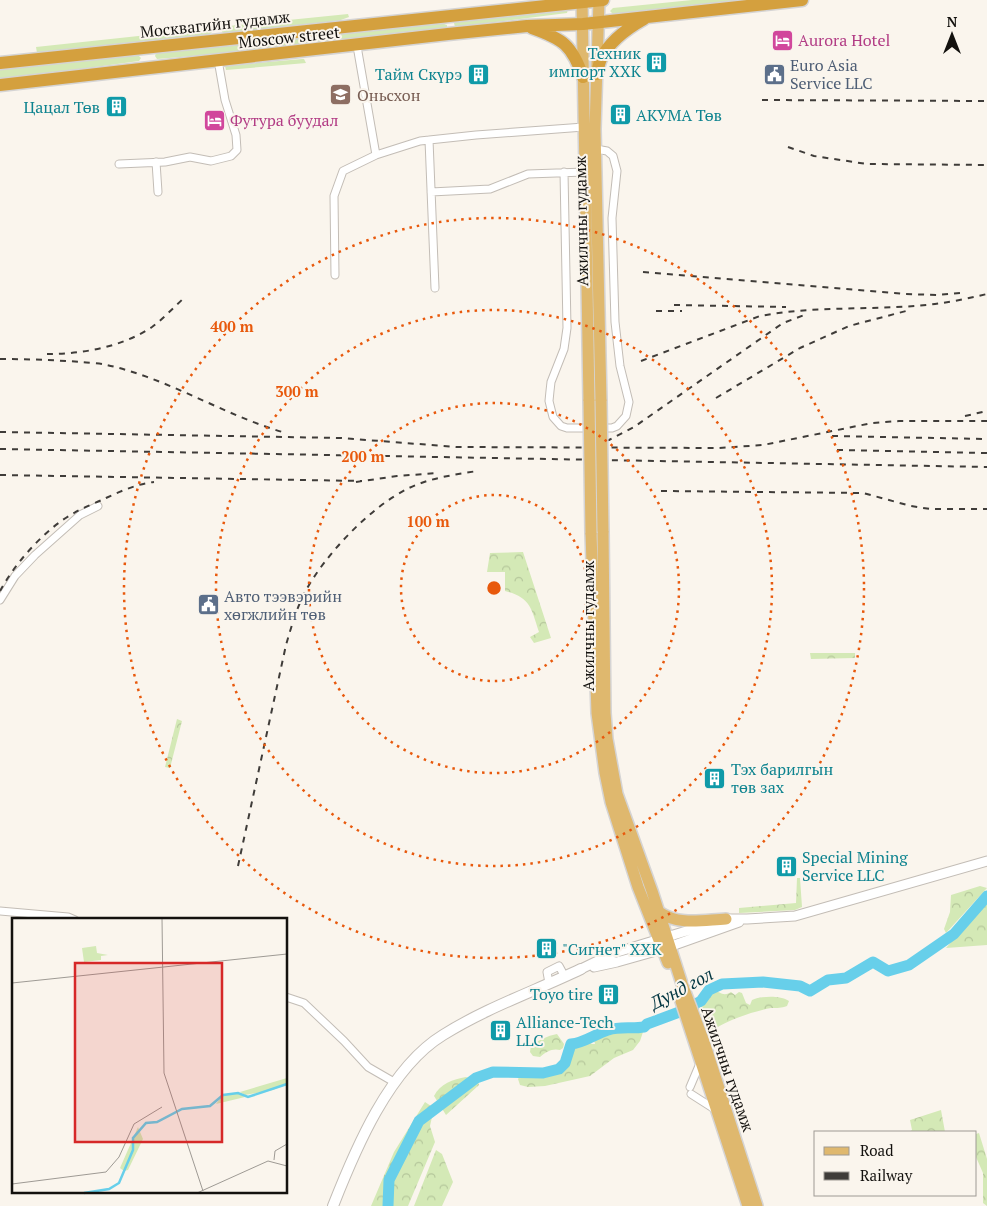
<svg xmlns="http://www.w3.org/2000/svg" width="987" height="1206" font-family="'PT Serif',serif">
	<defs>
		<pattern id="forest-crowns" width="20" height="18" patternUnits="userSpaceOnUse" patternTransform="scale(1.25)"><rect width="20" height="18" fill="#d4e9b6"/><path d="M2 6a3 3 0 1 1 6 0M12 15a3 3 0 1 1 6 0" fill="none" stroke="#b5c79b"/></pattern>
	</defs>
	<rect width="100%" height="100%" fill="#faf5ed"/>
	<path fill="#d4e9b6" d="M692,0H753L613,14L610,11L613,8Z
		M568,9L567,13L455,27L453,19Z
		M348,14L349,17L338,21L223,33L219,27Z
		M416,23L444,24L447,25V27L445,29L226,55H204L157,59L155,56L156,53Z
		M213,28V31L210,34L37,53L36,47Z
		M138,55L141,58L139,61L0,80V69Z
		M302,59H304L306,63L226,70L225,66Z"/>
	<path fill="url(#forest-crowns)" d="M523,552L551,638L534,643L530,637L539,632C531,608 531,598 505,591V572H487L490,553Z
		M810,653H855V658L811,659Z
		M177,719L182,721L170,768L165,767Z
		M797,878H800L802,907L795,910L739,913V908L796,903Z
		M980,886L987,888L946,933L944,929L950,912L951,895Z
		M987,901V945L946,948Z
		M713,990C721,992 723,997 731,992L735,995L739,992L742,993L746,1003L750,1005L752,1000C761,996 780,995 789,1001L787,1006C781,1008 778,1008 771,1008C755,1011 723,1021 711,1032L702,1030L696,1008L706,1002V997Z
		M658,1015H662L656,1022L644,1029L640,1041L633,1050L614,1058L590,1076L545,1086L528,1087L520,1085L518,1079L524,1070C530,1070 534,1071 540,1071C561,1072 565,1059 569,1042C577,1040 586,1039 592,1044H595L594,1040L596,1037H603L609,1031L633,1032L640,1024Z
		M557,1034L564,1044L563,1048L560,1050C552,1048 546,1052 540,1057L533,1056L530,1052L531,1045C539,1040 547,1036 557,1034Z
		M466,1077L478,1081L479,1085L446,1115L434,1096C440,1084 453,1079 466,1077Z
		M425,1102L434,1108L430,1126L435,1142L408,1206H371L394,1152Z
		M941,1110L945,1132H909L912,1130L910,1120Z
		M979,1133L987,1159V1206L983,1203V1173L976,1157V1134Z
		M436,1150L442,1154L453,1182L442,1206H414Z"/>
	<g fill="none" stroke-linecap="round" stroke-linejoin="round">
		<path stroke="#67cfea" stroke-width="11" d="M388,1206L389,1180L419,1121L476,1078L493,1072L543,1073L559,1069L565,1063L571,1044C584,1043 595,1034 608,1030C620,1026 632,1029 644,1027L647,1024L682,1011L701,1001L709,990L722,984L763,982L800,986L810,991L828,980L846,978L873,962L888,971L909,965L954,934L987,896"/>
		<defs>
			<path id="minor" d="M357,46L376,155L420,141L476,135L584,127
				M429,140L435,288
				M156,162L158,192
				M119,164L165,162L190,157L211,161L231,156L237,150L236,135L225,100L218,60
				M564,172L567,328L564,349L551,382L550,391L549,401L553,417L561,426L567,428H612L617,426L626,416L629,402L620,366L615,322L612,218L617,171L613,156L607,151L596,149
				M431,192L490,189L528,174L585,172
				M335,275L334,196L343,171L376,155
				M0,600L15,576L35,555L80,515L98,506
				M0,911L68,917L75,920
				M549,983L547,972L559,966L565,977
				M286,997L304,1003L344,1041L368,1067L394,1082
				M690,1087L701,1061
				M691,1094L716,1110"/>
			<path id="tertiary" d="M594,967L617,962L663,949L739,922
				M581,969L614,953L726,919H747L795,916L987,861"/>
			<path id="secondary" d="M333,1206C355,1150 389,1068 443,1035C486,1008 535,991 581,969"/>
			<path id="primary" d="M582,0L589,401
				M599,0L595,129L601,401
				M603,531L605,713L607,739L617,794L652,891L682,984L704,1042L757,1206
				M591,533L597,713L605,773L611,802L638,887L668,963
				M659,912C679,926 703,920 726,919
				M681,1001L748,1206"/>
			<path id="trunk" d="M532,28C563,39 572,45 583,77
				M0,63L603,0
				M597,74C598,69 599,63 601,59C609,42 628,28 644,19
				M0,85L448,34L527,26L583,24L802,0"/>
		</defs>
		<use href="#minor" stroke="#c3bdb6" stroke-width="9"/>
		<use href="#tertiary" stroke="#c3bdb6" stroke-width="11"/>
		<use href="#secondary" stroke="#c3bdb6" stroke-width="12"/>
		<use href="#primary" stroke="#d5d4d4" stroke-width="14"/>
		<use href="#trunk" stroke="#d5d4d4" stroke-width="15"/>
		<use href="#minor" stroke="#fff" stroke-width="7"/>
		<use href="#tertiary" stroke="#fff" stroke-width="9"/>
		<use href="#secondary" stroke="#fff" stroke-width="10"/>
		<use href="#primary" stroke="#dfb86e" stroke-width="11"/>
		<use href="#trunk" stroke="#d4a03e" stroke-width="12"/>
		<path stroke="#3f3c39" stroke-width="2" stroke-dasharray="6 6" stroke-linecap="butt" d="M762,100L987,101
			M788,147L814,156L867,164L987,165
			M643,272L906,294L937,295L960,293
			M674,305L786,307
			M656,311H682
			M47,354C83,354 122,347 152,327C163,319 173,308 184,298
			M0,359C27,359 54,360 81,362C89,363 99,363 107,365C170,379 225,416 286,433
			M641,361L760,316C818,305 876,311 935,304C952,302 970,298 987,294
			M716,398L800,348L849,326L906,311
			M965,416L987,411
			M0,432L341,438L457,447L719,448L763,445L872,423L899,421H987
			M832,436L987,439
			M594,442L609,440L634,427L783,323L807,314
			M0,449L987,467
			M837,450L987,453
			M0,475L362,481
			M356,482L397,476L438,473
			M661,491L863,493L911,506L930,509H987
			M0,591C15,563 46,528 74,513C84,507 96,503 106,498C121,491 137,484 154,482
			M238,866L286,645C291,628 296,610 304,594C323,557 369,508 407,489C429,478 453,475 477,471"/>
		<defs>
			<path id="primary-bridge" d="M589,401L591,533
				M601,401L603,531"/>
		</defs>
		<use href="#primary-bridge" stroke="#d5d4d4" stroke-width="14" stroke-linecap="butt"/>
		<use href="#primary-bridge" stroke="#dfb86e" stroke-width="11"/>
	</g>
	<g fill="none" stroke="#e8590c" stroke-width="2.5" stroke-dasharray="2.5 5">
		<circle cx="494" cy="588" r="93"/>
		<circle cx="494" cy="588" r="185"/>
		<circle cx="494" cy="588" r="278"/>
		<circle cx="494" cy="588" r="370"/>
	</g>
	<defs>
		<symbol id="hotel-square" viewBox="-11 -11 22 22"><rect x="-9" y="-9" width="18" height="18" rx="4" fill="#d1479c" stroke="#faf5ed"/><path d="M-6-4.5h1.5V1H6V5H4.5V3h-9V5H-6ZM-4 0a1.8 1.8 0 1 1 3.6 0ZM.5 0V-2.5h3Q6-2.5 6 0Z" fill="#fff"/></symbol>
		<symbol id="building-square" viewBox="-11 -11 22 22"><rect x="-9" y="-9" width="18" height="18" rx="4" fill="#0f9aa8" stroke="#faf5ed"/><path d="M-4-6H4V6H1V3H-1V6H-4ZM-2.5-4.3h1.7v1.8h-1.7ZM.8-4.3h1.7v1.8H.8ZM-2.5-1h1.7V.8h-1.7ZM.8-1h1.7V.8H.8Z" fill="#fff"/></symbol>
		<symbol id="civic-square" viewBox="-11 -11 22 22"><rect x="-9" y="-9" width="18" height="18" rx="4" fill="#5c6f8a" stroke="#faf5ed"/><path d="M-.6-6.5H3V-4.5H.6V-3L4-1V1h2V6H-6V1h2V-1L-.6-3ZM-1.2 2.5V6h2.4V2.5Z" fill="#fff"/></symbol>
		<symbol id="school-square" viewBox="-11 -11 22 22"><rect x="-9" y="-9" width="18" height="18" rx="4" fill="#8d6e63" stroke="#faf5ed"/><path d="M0-5L7-2L0 1L-7-2ZM-4 1L0 2.5L4 1V4Q0 6-4 4Z" fill="#fff"/></symbol>
	</defs>
	<g fill-rule="evenodd">
		<use href="#hotel-square" x="770" y="28" width="25" height="25"/>
		<use href="#building-square" x="644" y="50" width="25" height="25"/>
		<use href="#building-square" x="466" y="62" width="25" height="25"/>
		<use href="#civic-square" x="762" y="62" width="25" height="25"/>
		<use href="#school-square" x="328" y="82" width="25" height="25"/>
		<use href="#building-square" x="104" y="94" width="25" height="25"/>
		<use href="#building-square" x="608" y="102" width="25" height="25"/>
		<use href="#hotel-square" x="202" y="108" width="25" height="25"/>
		<use href="#civic-square" x="196" y="592" width="25" height="25"/>
		<use href="#building-square" x="702" y="766" width="25" height="25"/>
		<use href="#building-square" x="774" y="854" width="25" height="25"/>
		<use href="#building-square" x="534" y="936" width="25" height="25"/>
		<use href="#building-square" x="596" y="982" width="25" height="25"/>
		<use href="#building-square" x="488" y="1018" width="25" height="25"/>
	</g>
	<g text-anchor="middle" dominant-baseline="central" stroke-width="4" stroke-linejoin="round" paint-order="stroke">
		<g font-size="16" fill="#13110e" stroke="#faf5ed">
			<text transform="translate(215 24) rotate(-6)">Москвагийн гудамж</text>
			<text transform="translate(289 37) rotate(-6)">Moscow street</text>
			<text transform="translate(581 221) rotate(-91)">Ажилчны гудамж</text>
			<text transform="translate(588 626) rotate(-90)">Ажилчны гудамж</text>
			<text transform="translate(728 1069) rotate(71)">Ажилчны гудамж</text>
		</g>
		<g font-size="16" fill="#b23c85" stroke="#faf5ed" text-anchor="start">
			<text x="798" y="40">Aurora Hotel</text>
			<text x="230" y="120">Футура буудал</text>
		</g>
		<g font-size="16" fill="#0d838f" stroke="#faf5ed" text-anchor="start">
			<text x="641" y="53" text-anchor="end">Техник<tspan x="641" dy="18">импорт ХХК</tspan></text>
			<text x="462" y="74" text-anchor="end">Тайм Скүрэ</text>
			<text x="100" y="107" text-anchor="end">Цацал Төв</text>
			<text x="636" y="115">АКУМА Төв</text>
			<text x="731" y="769">Тэх барилгын<tspan x="731" dy="18">төв зах</tspan></text>
			<text x="802" y="857">Special Mining<tspan x="802" dy="18">Service LLC</tspan></text>
			<text x="562" y="949">"Сигнет" ХХК</text>
			<text x="593" y="994" text-anchor="end">Toyo tire</text>
			<text x="516" y="1022">Alliance-Tech<tspan x="516" dy="18">LLC</tspan></text>
		</g>
		<g font-size="16" fill="#4e5e75" stroke="#faf5ed" text-anchor="start">
			<text x="790" y="65">Euro Asia<tspan x="790" dy="18">Service LLC</tspan></text>
			<text x="224" y="596">Авто тээвэрийн<tspan x="224" dy="18">хөгжлийн төв</tspan></text>
		</g>
		<g font-size="16" fill="#785e54" stroke="#faf5ed" text-anchor="start">
			<text x="357" y="95">Оньсхон</text>
		</g>
		<g font-size="18" font-style="italic" fill="#023641" stroke="#faf5ed">
			<text transform="translate(681 988) rotate(-28)">Дунд гол</text>
		</g>
	</g>
	<g transform="translate(12 918)">
		<rect width="275" height="275" fill="#faf5ed"/>
		<path d="M275,160V166L261,172L233,177L228,174Z" fill="#d4e9b6"/>
		<path d="M226,175L233,179L204,186L211,177ZM126,209L131,221L116,252L112,253L108,250Z" fill="#d4e9b6"/>
		<path d="M84,28L85,35L96,37L89,38V42L72,44L70,30Z" fill="#d4e9b6"/>
		<path fill="none" stroke="#67cfea" stroke-width="2.5" d="M72,275L97,271L107,265L121,232V220L134,205L145,204L170,191L198,188L211,177L226,175L236,179L275,166"/>
		<path fill="none" stroke="#9e9a94" stroke-width="1" d="M150,0L152,155L191,273M0,65L275,36M262,242L263,233L275,226M0,266L94,254L107,239L122,206L150,189M185,275L256,243L275,248"/>
		<path fill="#d62828" fill-opacity="0.15" stroke="#d62828" stroke-width="2.5" d="M63,45H210V224H63Z"/>
		<rect width="275" height="275" fill="none" stroke="#13110e" stroke-width="2.5"/>
	</g>
	<circle cx="494" cy="588" r="8" fill="#e8590c" stroke="#faf5ed" stroke-width="2.5"/>
	<g font-size="15" text-anchor="middle" font-weight="bold" fill="#e8590c" stroke="#faf5ed" stroke-width="4" stroke-linejoin="round" paint-order="stroke">
		<text x="232" y="332">400 m</text>
		<text x="297" y="397">300 m</text>
		<text x="363" y="462">200 m</text>
		<text x="428" y="527">100 m</text>
	</g>
	<rect x="814" y="1131" width="162" height="65" fill="#faf5ed" stroke="#9e9a94"/>
	<rect x="824" y="1147" width="25" height="8" fill="#dfb86e" stroke="#9e9a94"/>
	<text x="860" y="1156" font-size="15" fill="#13110e">Road</text>
	<rect x="824" y="1172" width="25" height="8" fill="#3f3c39" stroke="#9e9a94"/>
	<text x="860" y="1181" font-size="15" fill="#13110e">Railway</text>
	<g transform="translate(952 35)" stroke="#faf5ed" stroke-width="4" paint-order="stroke">
	<path d="M0-4L9 19L0 12L-9 19Z" fill="#13110e"/>
	<text y="-8" font-size="14" font-weight="bold" text-anchor="middle" fill="#13110e">N</text>
	</g>
</svg>
